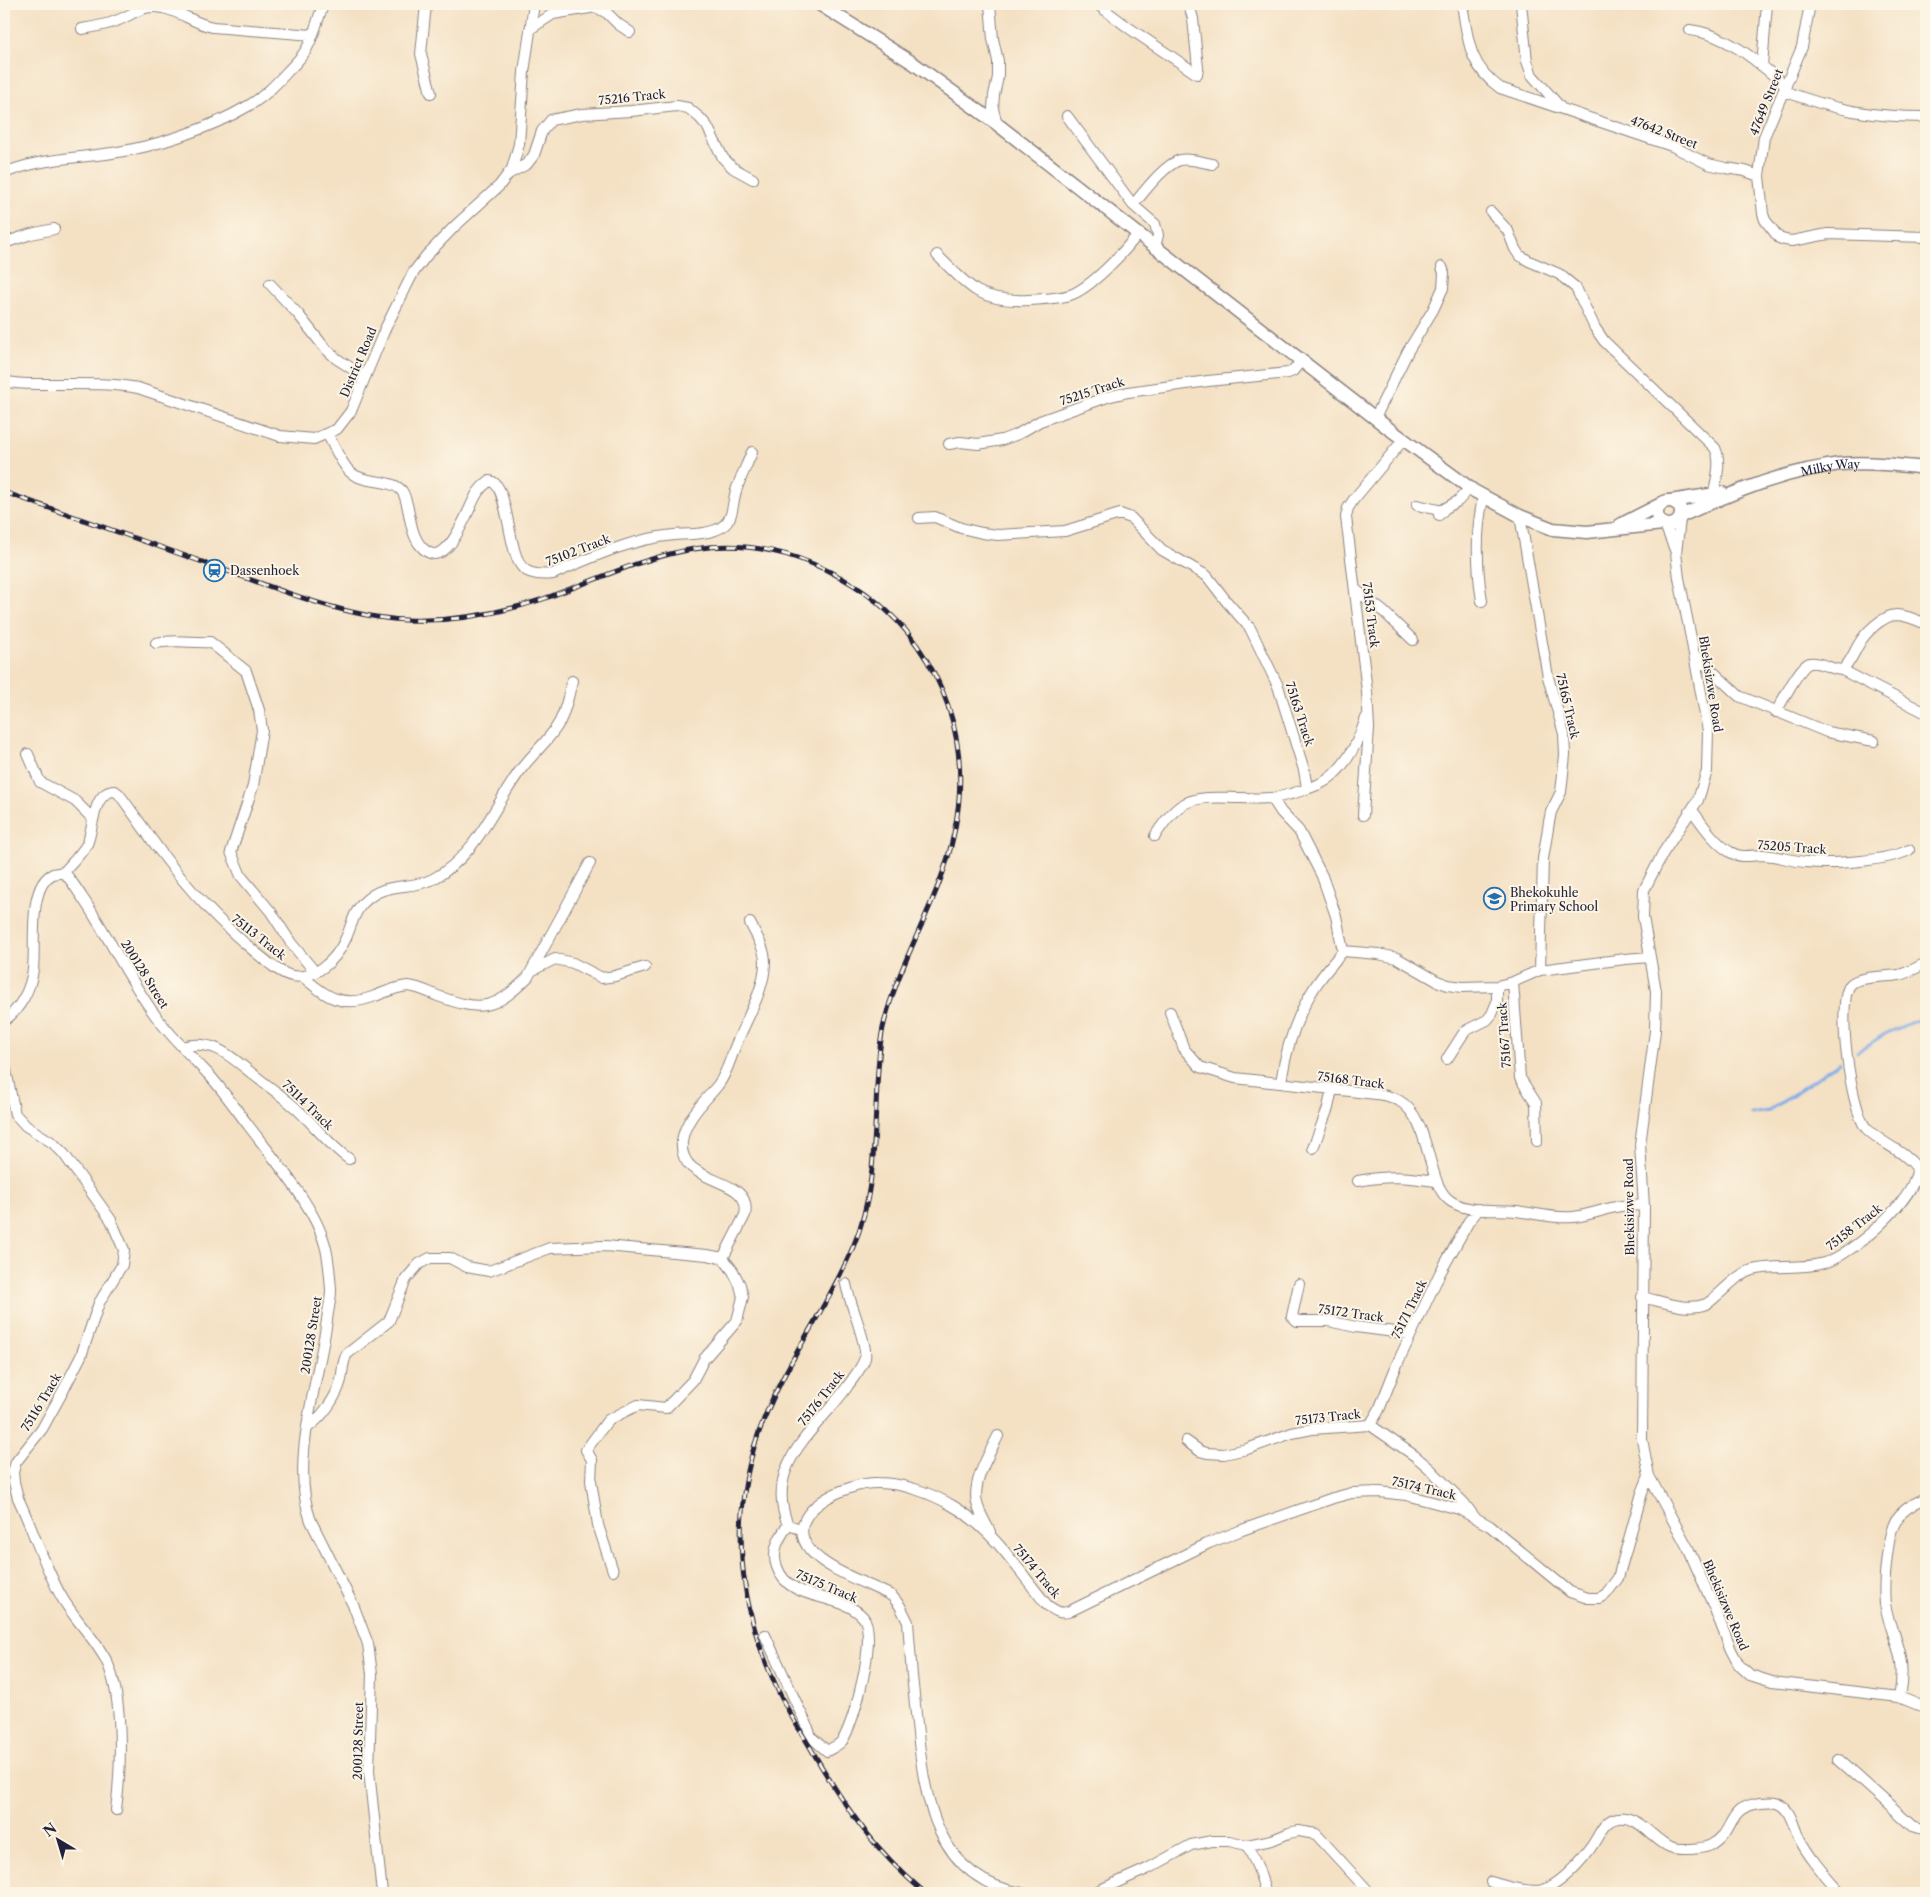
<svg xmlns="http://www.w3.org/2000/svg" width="1930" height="1897" font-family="'Libre Caslon Text',serif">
	<rect width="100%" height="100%" fill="#fcf5e5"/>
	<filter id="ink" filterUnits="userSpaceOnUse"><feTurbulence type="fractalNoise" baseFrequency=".02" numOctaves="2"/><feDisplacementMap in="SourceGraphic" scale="10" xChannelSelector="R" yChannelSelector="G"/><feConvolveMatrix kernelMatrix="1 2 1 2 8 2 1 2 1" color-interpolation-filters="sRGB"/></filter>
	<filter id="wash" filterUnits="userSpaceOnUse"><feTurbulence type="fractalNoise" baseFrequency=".0096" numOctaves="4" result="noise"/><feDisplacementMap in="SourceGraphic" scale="20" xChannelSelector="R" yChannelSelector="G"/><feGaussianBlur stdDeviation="1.12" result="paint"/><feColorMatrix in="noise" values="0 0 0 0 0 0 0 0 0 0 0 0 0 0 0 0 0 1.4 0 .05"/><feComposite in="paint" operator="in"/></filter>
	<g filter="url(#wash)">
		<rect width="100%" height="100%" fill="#f4e1c4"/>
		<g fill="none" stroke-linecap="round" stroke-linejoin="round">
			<path stroke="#7dace7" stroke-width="3" d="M1857,1052L1885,1034L1917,1020L1926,1022
				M1751,1114L1769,1111L1840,1062"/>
		</g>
	</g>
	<g filter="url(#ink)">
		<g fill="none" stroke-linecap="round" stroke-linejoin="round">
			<defs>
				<path id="minor" d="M426,4L421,54L431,93
					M990,4L993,39L998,61V77L994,95L993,109L997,124
					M1097,4L1129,28L1197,74L1198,68L1193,19L1189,4
					M1462,4C1468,39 1468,65 1500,88L1672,146L1708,164L1726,168L1745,171L1759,176
					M1521,4L1527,61L1532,75L1561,108
					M1810,4L1802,47L1764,137L1759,176L1763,214L1765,220L1779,238L1785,240L1792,241L1828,234L1926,237
					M82,29C94,27 106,25 116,21C135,14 141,4 163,8C182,12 195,24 213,27L312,35
					M530,29L553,14L596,7L607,13L618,24L630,32
					M1690,30C1727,34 1758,62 1786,86
					M1762,66L1767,4
					M1784,91C1834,110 1872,117 1926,117
					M1067,116L1133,205L1155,224L1158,235L1155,248
					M4,173C43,158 72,159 112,153C155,147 211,128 248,106C264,97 276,84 288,71C294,65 301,58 306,50C313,38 317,22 322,8L326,4
					M508,174L527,164L534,155L542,131L551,120L582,114L631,111L677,106L688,108L700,118L707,126L723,158L733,168L753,179
					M1133,205C1144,192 1164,165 1180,160C1189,158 1202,162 1212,164
					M1491,212L1508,231L1515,249L1519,255L1529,261L1559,274L1576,288L1595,328L1604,341L1715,448C1722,462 1716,479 1714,494
					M4,243L31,234L54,229
					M937,255C948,266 964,283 977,291C992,299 1011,301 1029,300C1042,299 1057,299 1070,295C1091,288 1124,252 1138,234
					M270,284L298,314L324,347L337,359L365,377
					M4,381C19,385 35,384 51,384C80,384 109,383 138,388L280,436L314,439L337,429L351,411L385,329L413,273L426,256L454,227L499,186L512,169L519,144L524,72L534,4
					M1375,418L1408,351L1433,310L1443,288L1444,273L1442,267
					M328,435C334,446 340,461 349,471C363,485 392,478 402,491C410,502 408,530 420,545C447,579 468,506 478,492C481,488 485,484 489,481C509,481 507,553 523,568C530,575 544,575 553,574C592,557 631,539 674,535C688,534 711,535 723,526C734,518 732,503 736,491C740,478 747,465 752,452
					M949,444L960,442L978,444L1002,440L1018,434L1040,421L1107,397L1128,392L1208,381L1288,373L1293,371L1301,361
					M1417,505L1443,511
					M1439,515L1444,509L1458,501L1470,488
					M1520,516L1548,677L1564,734L1565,755L1561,792L1551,812L1549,822L1543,859L1540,970
					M919,518L935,517L961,528L982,533L998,535L1065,531L1120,514L1131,518L1162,550L1207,576L1227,602L1250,628L1278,686L1304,770L1307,788
					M1680,519L1676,553L1679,578L1691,638L1708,731L1707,771L1698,800L1663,853L1644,890L1643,917L1656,991L1655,1031L1640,1145L1644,1206L1642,1439L1649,1476L1688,1548L1714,1607L1731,1650L1739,1665L1750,1675L1772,1682L1899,1697L1926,1708
					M1665,525L1675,550
					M1356,590L1384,612L1413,640
					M1482,601C1477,569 1475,527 1484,496
					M156,643C175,639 192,643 210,642L246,671L259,710L262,730L253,786L231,852L241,876L271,912L291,943L315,972
					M1694,654L1739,696L1827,732L1874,741
					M1842,670L1926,713
					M1776,712C1782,702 1800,665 1810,663C1820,661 1832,670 1842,670C1850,664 1854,652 1859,644C1865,633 1882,616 1896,615C1906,615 1917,620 1926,624
					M28,754L40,782L75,801L93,819
					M1272,798L1281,812L1299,831L1322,876L1336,916L1343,951C1334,962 1324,973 1316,985C1297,1014 1286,1048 1281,1082
					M1692,810C1703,825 1714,842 1730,852C1742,859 1752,855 1764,855C1778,856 1792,861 1806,862C1831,865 1887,861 1909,850
					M1363,815L1369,728L1367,691L1346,517L1348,508L1354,499L1404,439
					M1155,836C1162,825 1171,812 1182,805C1198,795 1222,798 1239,798C1249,798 1260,799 1270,798C1281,798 1320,786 1328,779C1347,765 1359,740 1366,718
					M64,872C72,863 81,854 87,844C94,829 92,791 115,791L119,794C134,814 148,835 163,855C190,891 220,923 254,951C265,960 279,973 292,976C315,980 336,960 345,940C351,928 353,913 363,903C385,880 409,891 433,879C478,855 493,806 522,768C534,752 551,739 560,721C566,709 569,694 572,681
					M1343,951L1378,954L1397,958L1437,981L1448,985L1462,987L1497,986L1513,982L1540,970L1625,959L1650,957
					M533,970L555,959L573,963L602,978L615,976L645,967
					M302,976C327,997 342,1009 375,996C386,992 396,987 408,986C419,987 428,992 438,996C481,1012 495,1010 528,977L590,863
					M1513,982L1520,1078L1536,1103L1537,1141
					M1170,1012L1184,1049L1200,1067L1235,1078L1376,1094C1383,1095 1391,1096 1398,1100C1422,1113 1426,1150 1434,1173C1437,1184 1442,1196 1452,1202C1470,1213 1496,1209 1516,1211C1534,1213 1554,1219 1573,1217C1599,1214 1616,1202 1644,1206
					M4,1021C20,1009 31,989 33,969C36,945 27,886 53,874C56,873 61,873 64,872C71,880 76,888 82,897C108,935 128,978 155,1015C172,1038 192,1057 211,1077C224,1092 236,1109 248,1125C273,1158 314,1205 325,1245C329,1258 330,1276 331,1290C331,1300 328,1310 327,1320C319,1381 289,1462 311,1521L354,1607L368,1644L372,1674L369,1771L382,1893
					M182,1047C214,1038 231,1057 254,1075C270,1088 287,1099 302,1114C318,1129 330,1146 349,1159
					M1447,1059L1465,1031L1487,1020L1492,1014L1497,1002V986
					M4,1061L15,1114L26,1126L53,1143L64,1154L111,1220L124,1250L122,1265L99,1303L81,1356L63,1391L42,1429L16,1462L13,1472L14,1482L18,1498C33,1530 44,1565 61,1596C74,1619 95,1638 107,1662C124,1699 121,1770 116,1810
					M1313,1148L1328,1108L1332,1089
					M1358,1181C1388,1175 1406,1177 1436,1181
					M723,1258L745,1215C754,1174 678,1188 682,1142C684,1120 705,1101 718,1085C728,1072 731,1055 738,1040C748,1016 765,988 765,962C765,949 756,935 750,923
					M1299,1284L1292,1316L1297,1321H1328L1356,1327L1410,1334
					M1642,1297C1661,1301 1687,1312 1706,1304C1711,1302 1716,1296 1721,1292C1730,1284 1739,1274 1752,1270C1775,1264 1800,1270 1824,1263C1850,1256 1918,1198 1917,1168C1904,1150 1881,1144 1866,1128C1851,1111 1835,1000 1851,984C1859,976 1887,977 1899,975C1908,973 1918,967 1926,963
					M1370,1425L1379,1410L1398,1362L1440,1273L1469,1221L1479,1209
					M307,1428C322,1417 336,1399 341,1380C343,1371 342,1362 347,1354L389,1321L406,1279L419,1264L430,1258H450L467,1267L489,1271L550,1248L605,1246L707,1255L723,1258L733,1271L740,1285L743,1297L737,1321L704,1359L693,1380L666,1408L638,1405L608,1420L586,1450L592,1460L591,1481L598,1525L613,1571
					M1186,1441L1200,1451L1207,1453L1224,1454L1247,1449L1292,1433L1312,1429L1370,1425L1415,1456L1429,1468L1464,1503L1473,1515
					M788,1525C763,1464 816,1431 847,1387C853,1378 862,1368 865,1358C868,1344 849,1302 846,1284
					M990,1532C986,1523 979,1513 977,1503C972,1481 989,1455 998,1436
					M765,1635L799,1709L807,1725L811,1737L827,1751C832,1748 839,1745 842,1741C855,1722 878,1634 863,1617C841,1592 789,1603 777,1567C771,1551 779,1538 788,1525L801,1529
					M1899,1697C1908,1655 1892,1641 1885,1604C1883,1586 1887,1534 1896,1520C1903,1509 1914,1503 1926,1498
					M1838,1759L1913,1826L1926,1830
					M1247,1845L1258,1868L1266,1893
					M1491,1882C1505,1886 1520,1891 1536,1891C1556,1891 1585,1858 1595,1841C1601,1831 1605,1820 1618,1818C1639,1815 1653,1840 1670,1847C1677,1850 1685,1849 1692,1849C1699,1848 1705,1848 1711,1845C1737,1832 1724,1807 1761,1803C1766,1803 1774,1801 1779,1804C1790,1809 1793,1825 1798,1836C1809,1858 1825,1875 1841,1893
					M1022,1893C935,1879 924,1796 917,1724C913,1690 910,1656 908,1622L900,1606L892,1596C867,1583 828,1571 810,1550C779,1512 848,1482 878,1483C903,1483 931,1493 953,1506C993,1529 1018,1570 1047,1605C1054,1610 1059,1614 1068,1612L1209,1543L1242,1530L1333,1498L1352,1493L1379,1492L1406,1495L1459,1509L1490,1526L1570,1592L1588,1598H1599L1606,1594L1618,1578L1642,1493L1649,1476
					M1093,1893L1147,1869L1191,1845L1212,1841H1229L1247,1845L1272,1840L1289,1833L1298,1831L1316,1834L1370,1893"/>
				<g id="tertiary">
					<path d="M819,4L913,63L997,124L1388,428L1474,491L1520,516L1553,529L1587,532L1663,524"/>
					<path d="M1670,501L1722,493"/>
					<circle cx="1669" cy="513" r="12"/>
					<path id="s1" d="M1681,516C1723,497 1762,480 1807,470C1819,468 1830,465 1841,464C1870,462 1898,465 1926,468"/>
					<path d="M1620,525L1661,504"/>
				</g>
			</defs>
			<use href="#minor" stroke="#8b8280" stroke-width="12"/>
			<use href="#tertiary" stroke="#8b8280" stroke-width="15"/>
			<use href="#minor" stroke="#fff" stroke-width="10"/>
			<use href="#tertiary" stroke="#fff" stroke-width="12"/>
			<defs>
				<path id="rail" d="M4,492C74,517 144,541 214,566C271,587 344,617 405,620C452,622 498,614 543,599C638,565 710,521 813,564C849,579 882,602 907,632C968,708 973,797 938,886C920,932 894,979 883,1028C879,1047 878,1067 877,1086C874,1140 875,1196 853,1247C826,1312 781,1367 758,1435C729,1519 739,1606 776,1686C785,1707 798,1727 810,1747C844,1806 872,1848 925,1893"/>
			</defs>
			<use href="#rail" stroke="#22223b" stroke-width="5"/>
			<use href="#rail" stroke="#fcf5e5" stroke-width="3" stroke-dasharray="9" stroke-linecap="butt"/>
		</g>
	</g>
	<defs>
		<symbol id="station-ring" viewBox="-11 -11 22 22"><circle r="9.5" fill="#fcf5e5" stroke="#1f6fb2" stroke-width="1.5"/><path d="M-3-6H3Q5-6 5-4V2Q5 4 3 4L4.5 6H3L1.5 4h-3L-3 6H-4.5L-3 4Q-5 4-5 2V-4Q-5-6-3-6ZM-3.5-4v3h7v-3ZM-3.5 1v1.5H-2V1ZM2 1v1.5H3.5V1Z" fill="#1f6fb2"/></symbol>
		<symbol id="school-ring" viewBox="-11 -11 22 22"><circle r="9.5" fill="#fcf5e5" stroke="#1f6fb2" stroke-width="1.5"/><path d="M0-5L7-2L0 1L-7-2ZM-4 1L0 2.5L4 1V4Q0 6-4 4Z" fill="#1f6fb2"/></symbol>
	</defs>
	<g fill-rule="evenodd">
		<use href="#station-ring" x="202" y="558" width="25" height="25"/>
		<use href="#school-ring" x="1482" y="886" width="25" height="25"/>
	</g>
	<g text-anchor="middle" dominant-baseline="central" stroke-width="4" stroke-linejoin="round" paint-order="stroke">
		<g font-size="12" fill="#22223b" stroke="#fcf5e5">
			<text transform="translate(632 97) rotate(-6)">75216 Track</text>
			<text transform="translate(1766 102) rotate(-68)">47649 Street</text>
			<text transform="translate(1664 132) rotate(21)">47642 Street</text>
			<text transform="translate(358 362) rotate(-67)">District Road</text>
			<text transform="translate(1092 391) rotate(-18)">75215 Track</text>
			<text stroke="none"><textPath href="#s1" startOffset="158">Milky Way</textPath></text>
			<text transform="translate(578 550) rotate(-21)">75102 Track</text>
			<text transform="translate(1371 615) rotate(83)">75153 Track</text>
			<text transform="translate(1711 684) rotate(81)">Bhekisizwe Road</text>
			<text transform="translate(1568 706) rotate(77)">75165 Track</text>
			<text transform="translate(1300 714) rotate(72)">75163 Track</text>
			<text transform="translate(1792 847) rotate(4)">75205 Track</text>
			<text transform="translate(259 937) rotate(38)">75113 Track</text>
			<text transform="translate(145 974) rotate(58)">200128 Street</text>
			<text transform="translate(1504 1035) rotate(-94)">75167 Track</text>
			<text transform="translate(1351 1080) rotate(7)">75168 Track</text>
			<text transform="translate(308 1105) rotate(44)">75114 Track</text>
			<text transform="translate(1629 1207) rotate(-91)">Bhekisizwe Road</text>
			<text transform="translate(1854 1227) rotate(-38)">75158 Track</text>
			<text transform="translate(1409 1309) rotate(-64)">75171 Track</text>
			<text transform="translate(1351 1313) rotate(8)">75172 Track</text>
			<text transform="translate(311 1335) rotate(-81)">200128 Street</text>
			<text transform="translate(821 1398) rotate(-52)">75176 Track</text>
			<text transform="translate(41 1402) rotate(-59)">75116 Track</text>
			<text transform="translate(1328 1417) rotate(-6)">75173 Track</text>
			<text transform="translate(1424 1488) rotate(13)">75174 Track</text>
			<text transform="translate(1037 1571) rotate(50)">75174 Track</text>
			<text transform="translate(827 1586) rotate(23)">75175 Track</text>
			<text transform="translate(1726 1605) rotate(67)">Bhekisizwe Road</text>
			<text transform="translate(358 1741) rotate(-89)">200128 Street</text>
		</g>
		<g font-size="12" fill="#22223b" stroke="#fcf5e5" text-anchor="start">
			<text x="230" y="570">Dassenhoek</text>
			<text x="1510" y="892">Bhekokuhle<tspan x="1510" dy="14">Primary School</tspan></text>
		</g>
	</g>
	<rect width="1930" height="1897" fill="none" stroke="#fcf5e5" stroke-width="20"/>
	<g transform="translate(58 1840) rotate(322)" stroke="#fcf5e5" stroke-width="4" paint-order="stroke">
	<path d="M0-4L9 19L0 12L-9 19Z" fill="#22223b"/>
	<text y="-8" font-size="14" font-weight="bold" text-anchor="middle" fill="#22223b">N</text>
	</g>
</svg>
